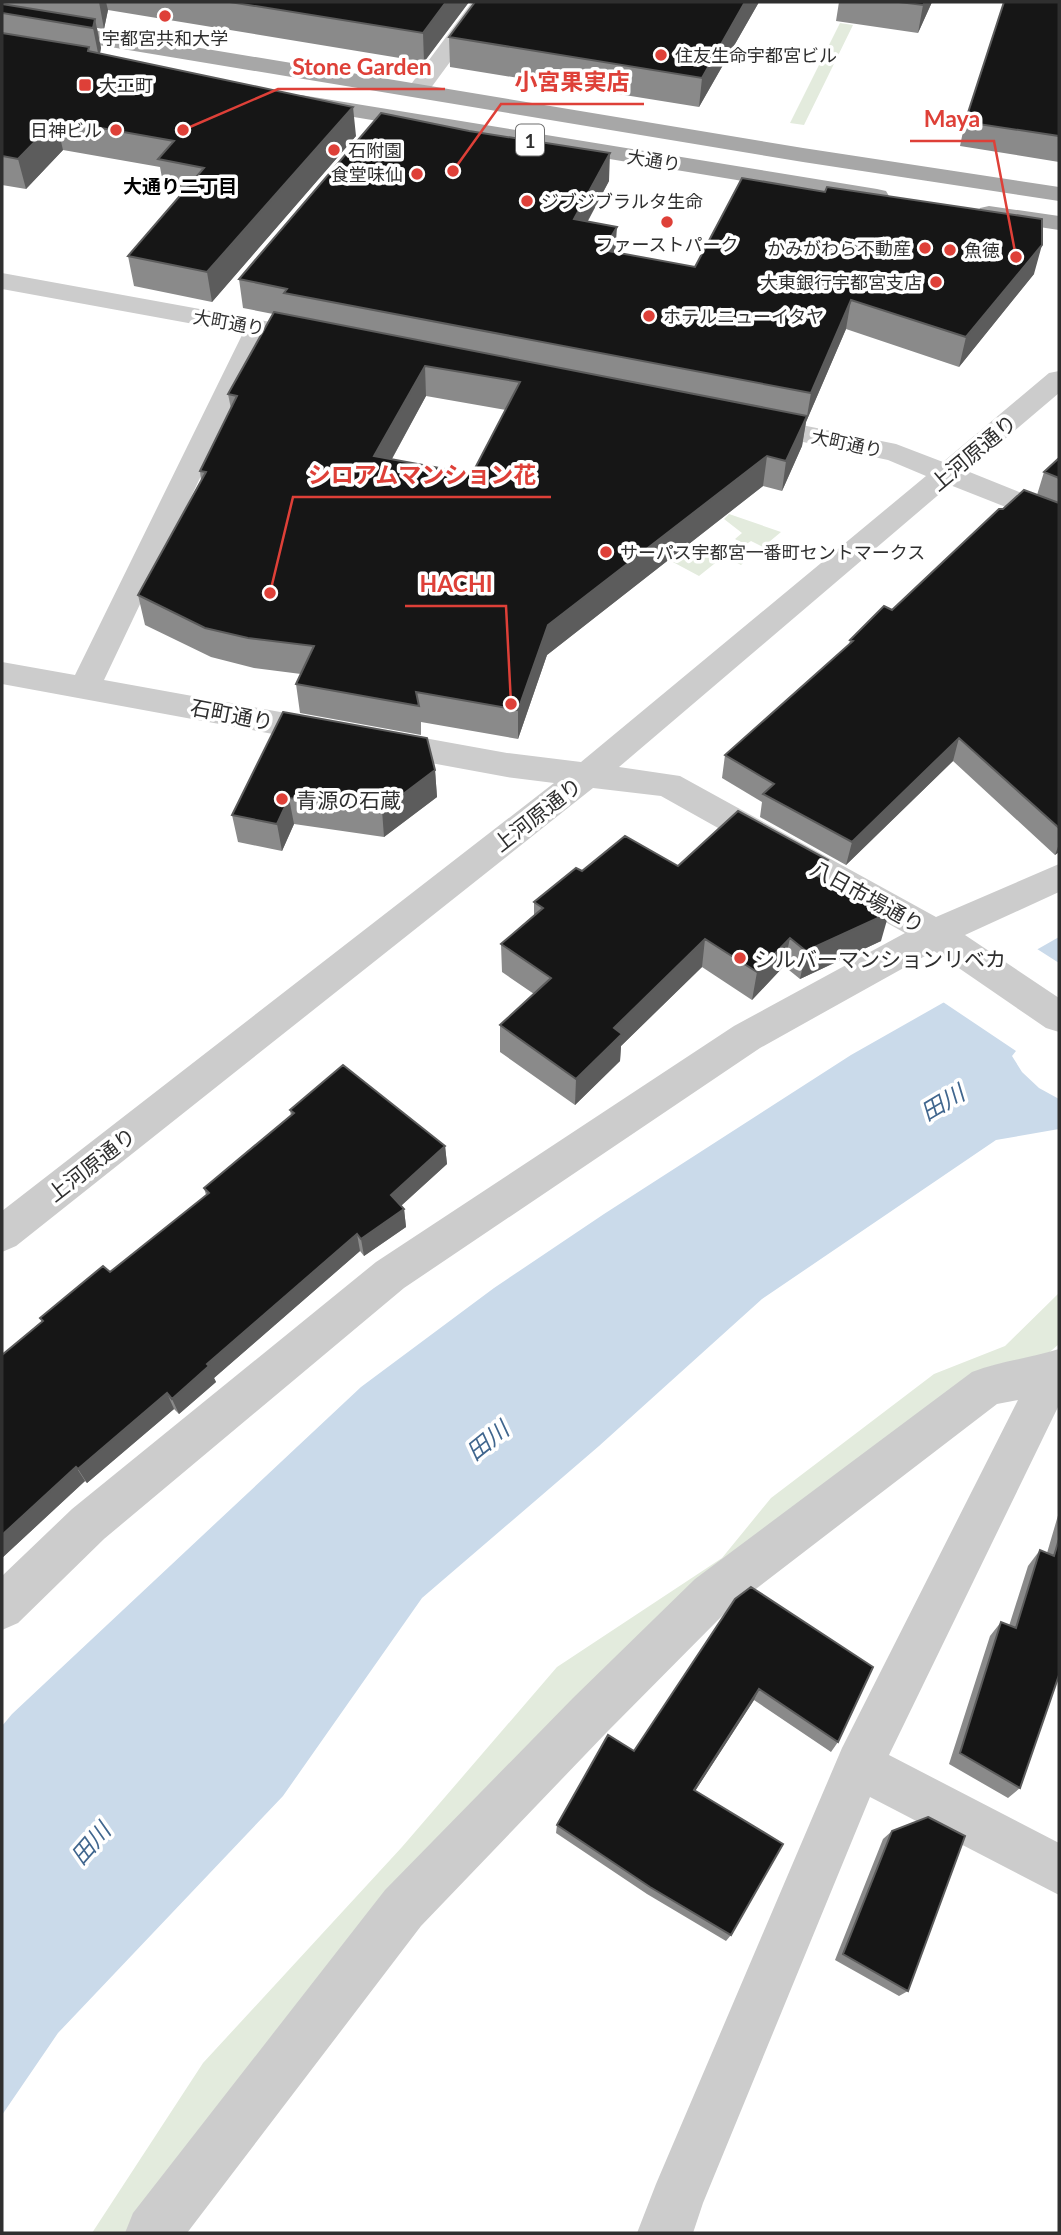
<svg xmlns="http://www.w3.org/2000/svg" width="1061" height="2235" font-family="Lato,'Noto Sans JP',sans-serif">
	<rect width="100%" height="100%" fill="#fff"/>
	<path fill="#e3ebdd" d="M840,23L853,25L804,125L790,123Z
		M729,514L781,532L763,547L751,541L745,545L735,539L742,533L724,519Z
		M686,549L724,554L744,562L741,565L724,556L699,576L671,561Z
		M1059,1293V1344L1037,1363L945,1403L394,1906L141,2233H92L203,2063L402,1847L557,1667L722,1558L771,1498L934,1374L1005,1346Z"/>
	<path fill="#cadaea" d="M1059,937V1129L996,1140L762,1299L599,1446L422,1598L283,1796L58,2033L2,2115V1726L12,1714L361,1387L494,1288L604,1214L851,1055Z"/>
	<path fill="#fff" d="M1034,947L1059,963V1099L1039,1088L1022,1072L1012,1056L1016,1051L940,1000Z"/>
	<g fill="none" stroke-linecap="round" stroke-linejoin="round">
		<path fill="#ccc" fill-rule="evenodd" d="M472,2H494L425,96H409L406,91Z
			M2,273L315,330L324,332L328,338L324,344L315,346L267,337L104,680L507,753L581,762L926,476L888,460L742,429L738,423L742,417L752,415L896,444L943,462L1049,373L1059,371V393L967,471L1059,508V528L950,485L619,767L680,776L936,917L1059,864V892L965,935L1059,998V1032L1046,1028L934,951L760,1048L404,1288L104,1539L18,1623L2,1630V1576L72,1509L376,1262L734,1026L905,933L661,796L593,788L16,1246L2,1252V1211L554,783L507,777L2,684V662L75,675L243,333L2,289Z
			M1059,1349V1405L889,1755L1059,1843V1895L870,1797L703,2203L693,2233H637L656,2184L842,1748L1018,1400L997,1404L727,1611L607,1732L421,1926L187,2233H125L133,2213L385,1890L573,1698L695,1579L972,1372C1000,1361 1031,1358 1059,1349Z"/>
		<path fill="#a7a7a7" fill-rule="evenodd" d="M2,15L803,148L1059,187V201L803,162L2,29Z
			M301,95L877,189L886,191L889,196L886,201L877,203L293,107L289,102L293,97Z
			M989,206L1059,216V230L980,218L977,213L980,208Z"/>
	</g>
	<path fill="#8a8a8a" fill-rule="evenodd" d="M2,2H469L424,62L108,10L104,29L97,28L101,48L100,53L356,136L212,302L134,286L128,256L182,193L164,189L160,167L63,150L26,189L2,185Z
		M475,2H759L699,107L450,67L449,37Z
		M839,2H932L918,33L836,21Z
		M1059,2V162L960,146L965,122Z
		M609,181L588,221L615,252L695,267L1034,274L959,367L846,329L806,422L802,446L782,491L763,486L547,655L518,739L421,722V735L300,713L296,684L301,674L254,668L211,657L145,625L138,595L201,481L200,471L231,409L228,394L273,314L243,308L239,279ZM426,396L506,410L472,474L392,459Z
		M1059,458V852L1055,855L953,761L846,865L760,817L762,802L722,778L725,755L849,645L850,640L892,610L1003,509L1037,495L1044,472Z
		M283,712L435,770L437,797L384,837L294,824L282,851L238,842L232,815Z
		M828,860L824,879L881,941L800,979L784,966L752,1000L702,967L621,1046L620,1061L575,1105L500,1052V1025L534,994L502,972L501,944L534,915V902L582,871L678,866Z
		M290,1110L445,1146L447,1164L401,1206L404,1209L406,1227L364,1256L360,1251L214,1378L216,1382L179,1414L174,1409L87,1483L85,1481L2,1558V1355L42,1321L40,1318L110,1272L206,1195L204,1188L291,1116Z
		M1059,1512V1675L1020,1788L1008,1798L949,1764L990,1636L1001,1622L1009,1626L1028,1566L1040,1550L1047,1553Z
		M735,1599L838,1742L831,1752L754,1700L695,1791L731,1935L726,1941L647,1894L556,1833L557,1825L634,1751Z
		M892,1831L908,1991L899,1996L835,1960L883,1839Z"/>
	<path fill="#5c5c5c" d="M99,2H106L108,10L104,29Z
		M446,2H469L424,62L423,33Z
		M745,2H759L699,107L702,78Z
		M925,2H932L918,33L923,5Z
		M95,19L101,48L99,58L93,28Z
		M353,107L356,136L212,302L207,272Z
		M56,120L63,150L26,189L18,159Z
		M610,153L609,181L573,248L574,219Z
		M617,227L615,256L603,250Z
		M1042,245L1034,274L959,367L966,337Z
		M851,300L846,329L806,422L811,393Z
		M425,366L426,396L377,486L374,456Z
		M807,416L802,446L782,491L786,461Z
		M767,456L763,486L547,655L518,739V710L548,625Z
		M959,738L953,761L846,865L852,842Z
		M435,770L437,797L384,837L382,810Z
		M289,798L294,824L282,851L277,824Z
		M1059,844V852L1055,855Z
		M828,860L821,889L814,874Z
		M889,913L881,941L800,979L806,951Z
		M790,938L784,966L752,1000L757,972Z
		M705,939L702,967L621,1046L620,1061L575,1105L576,1079L614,1028Z
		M445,1146L447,1164L393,1213L391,1195Z
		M404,1209L406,1227L364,1256L361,1239Z
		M357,1234L360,1251L214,1378L216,1382L179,1414L172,1399L207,1364Z
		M167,1393L174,1409L87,1483L78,1469Z
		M76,1467L85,1481L2,1558V1535Z
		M759,1689L754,1700L690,1799L694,1790Z"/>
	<path fill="#161616" stroke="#5c5c5c" stroke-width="2" fill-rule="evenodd" d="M230,2H446L423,33Z
		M475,2H745L702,78L449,37Z
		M899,2H925L923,5Z
		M1004,2H1059V136L965,122Z
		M2,4L95,19L93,28L2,13Z
		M2,33L89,47L88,51L353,107L207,272L128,256L204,168L158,159L174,141L56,120L18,159L2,156Z
		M381,113L469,131L610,153L574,219L617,227L603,250L695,267L742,178L825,192L827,187L1042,219V245L966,337L851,300L811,393L284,293L287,289L239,279Z
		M274,312L807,416L786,461L767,456L548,625L518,710L416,692L419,706L296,684L314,646L248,638L205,628L138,595L206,472L200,471L237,396L228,394ZM425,366L520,382L472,474L374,456Z
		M1059,458V478L1044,472Z
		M1024,490L1059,503V828L959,738L852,842L763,794L774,784L725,755L853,641L850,640L884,606L892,610L999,509H1003Z
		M283,712L427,738L435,770L382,810L289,798L277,824L232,815Z
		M738,811L828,860L814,874L889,913L806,951L790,938L757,972L705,939L614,1028L622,1034L576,1079L500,1025L551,978L501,944L543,908L534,902L576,868L582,871L625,836L678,866Z
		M343,1065L445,1146L391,1195L404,1209L361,1239L357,1234L207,1364L209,1366L172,1399L167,1393L78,1469L76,1467L2,1535V1355L43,1321L40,1318L103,1266L110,1272L209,1193L204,1188L294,1113L290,1110Z
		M1059,1539V1675L1020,1788L960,1753L1001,1622L1016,1628L1040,1550L1054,1556Z
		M751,1587L873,1667L838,1742L759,1689L694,1790L783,1844L731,1935L650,1887L557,1825L608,1735L634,1751L735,1599Z
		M928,1817L965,1836L908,1991L843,1954L892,1831Z"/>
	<g fill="#de4038" stroke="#fff" stroke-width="2.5">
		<circle cx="165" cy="16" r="7"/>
		<circle cx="661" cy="55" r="7"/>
		<rect x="78" y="78" width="14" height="14" rx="3.5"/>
		<circle cx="116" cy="130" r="7"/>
		<circle cx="334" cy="150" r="7"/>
		<circle cx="417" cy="174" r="7"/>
		<circle cx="527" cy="201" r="7"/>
		<circle cx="667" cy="222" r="7"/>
		<circle cx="925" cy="248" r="7"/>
		<circle cx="950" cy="250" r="7"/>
		<circle cx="936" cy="282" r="7"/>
		<circle cx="649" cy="316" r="7"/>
		<circle cx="606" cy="552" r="7"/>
		<circle cx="282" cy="799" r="7"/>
		<circle cx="740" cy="958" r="7"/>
	</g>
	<g text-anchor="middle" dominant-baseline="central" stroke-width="7" stroke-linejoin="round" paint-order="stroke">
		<g font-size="18" fill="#2f2f2f" stroke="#fff" text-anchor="start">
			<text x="165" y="38" text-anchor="middle">宇都宮共和大学</text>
			<text x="675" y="55">住友生命宇都宮ビル</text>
			<text x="99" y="85">大工町</text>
			<text x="102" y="130" text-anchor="end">日神ビル</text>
			<text x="348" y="150">石附園</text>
			<text x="403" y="174" text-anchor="end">食堂味仙</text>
			<text x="541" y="201">ジブジブラルタ生命</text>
			<text x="667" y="244" text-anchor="middle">ファーストパーク</text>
			<text x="911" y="248" text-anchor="end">かみがわら不動産</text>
			<text x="964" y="250">魚徳</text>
			<text x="922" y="282" text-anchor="end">大東銀行宇都宮支店</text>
			<text x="663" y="316">ホテルニューイタヤ</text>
			<text x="620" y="552">サーパス宇都宮一番町セントマークス</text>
		</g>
		<g font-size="18" fill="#2f2f2f" stroke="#fff">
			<text transform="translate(654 160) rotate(9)">大通り</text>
			<text transform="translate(229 322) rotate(10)">大町通り</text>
			<text transform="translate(847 443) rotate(12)">大町通り</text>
		</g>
		<rect fill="#fff" stroke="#6d6d6d" stroke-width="2" x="516" y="124.5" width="28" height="31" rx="5"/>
		<g font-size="19" font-weight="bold" fill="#2f2f2f">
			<text x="530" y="140">1</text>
		</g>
		<g font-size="19" font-weight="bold" fill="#000" stroke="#fff">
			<text x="180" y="185">大通り二丁目</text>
		</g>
		<g font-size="21" fill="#2f2f2f" stroke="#fff">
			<text transform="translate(973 452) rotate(-40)">上河原通り</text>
			<text transform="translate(232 714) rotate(11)">石町通り</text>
			<text transform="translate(537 814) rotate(-38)">上河原通り</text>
			<text transform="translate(868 896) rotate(29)">八日市場通り</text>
			<text transform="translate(91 1164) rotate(-38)">上河原通り</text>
		</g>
		<g font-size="21" fill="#2f2f2f" stroke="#fff" text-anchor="start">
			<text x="296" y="799">青源の石蔵</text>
			<text x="754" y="958">シルバーマンションリベカ</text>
		</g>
		<g font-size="23" font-style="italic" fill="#40668e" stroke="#fff">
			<text transform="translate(942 1102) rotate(-31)">田川</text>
			<text transform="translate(487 1440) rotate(-39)">田川</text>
			<text transform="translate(90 1843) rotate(-49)">田川</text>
		</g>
	</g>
	<path fill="none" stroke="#de4038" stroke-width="2.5" d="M183 130L278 89H445M453 171L501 104H644M1016 257L994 141H910M270 593L293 497H551M511 704L506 606H405"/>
	<g fill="#de4038" stroke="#fff" stroke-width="2.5">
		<circle cx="183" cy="130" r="7"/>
		<circle cx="453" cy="171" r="7"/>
		<circle cx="1016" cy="257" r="7"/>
		<circle cx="270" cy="593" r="7"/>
		<circle cx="511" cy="704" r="7"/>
	</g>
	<g font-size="23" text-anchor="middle" font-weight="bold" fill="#de4038" stroke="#fff" stroke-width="7" stroke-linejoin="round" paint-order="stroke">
		<text x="362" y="75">Stone Garden</text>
		<text x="572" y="90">小宮果実店</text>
		<text x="952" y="127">Maya</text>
		<text x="422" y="483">シロアムマンション花</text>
		<text x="456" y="592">HACHI</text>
	</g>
	<rect width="1061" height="2235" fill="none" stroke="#2f2f2f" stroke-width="7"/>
</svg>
